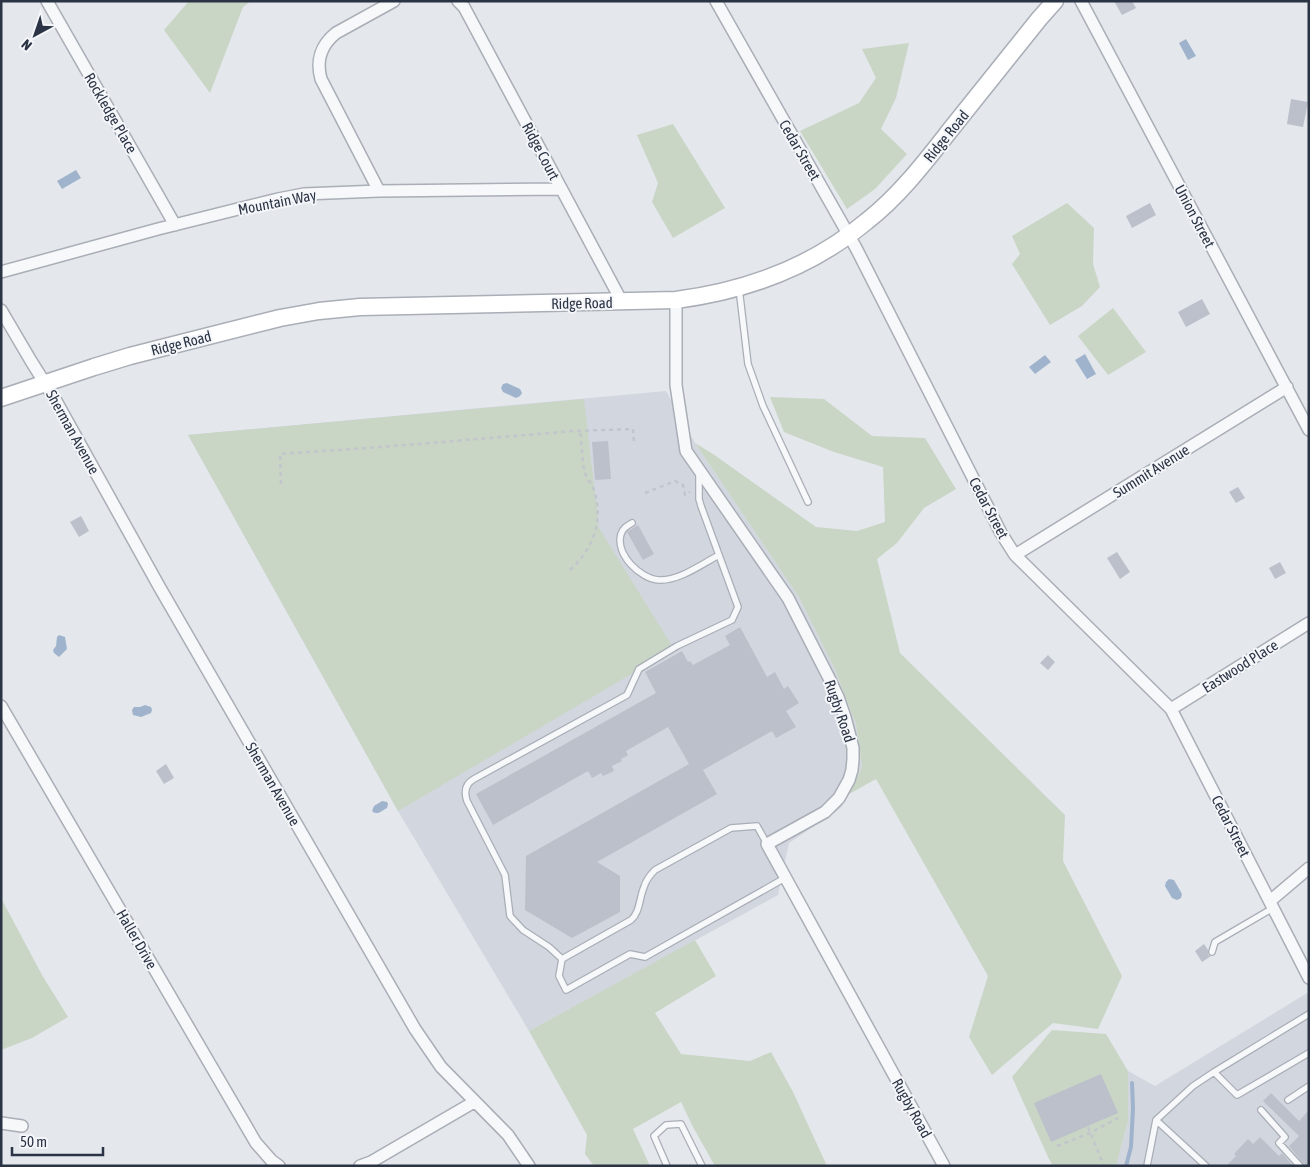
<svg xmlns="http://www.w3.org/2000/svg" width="1310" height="1167" font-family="'Asap Condensed',sans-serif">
	<rect width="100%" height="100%" fill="#e4e7ec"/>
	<path fill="#d2d6de" d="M666,391L695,443L799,597L835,670L856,724L862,767L841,808L789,843L778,895L529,1031L398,811L188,435Z
		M1309,992V1166H1116L1128,1121V1071L1155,1086Z"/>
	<path fill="#c9d6c5" d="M189,1H251L243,7L210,93L164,30Z
		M909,43L896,98L881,129L907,154L875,189L847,209L800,131L859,103L876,78L862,49Z
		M673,124L725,208L673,238L652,202L658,183L637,135Z
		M1067,203L1094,228L1093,264L1100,287L1082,306L1050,325L1012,264L1020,254L1012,236Z
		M1113,308L1146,352L1108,375L1078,336Z
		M770,397L824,399L872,436L925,438L956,489L924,508L897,543L877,559L900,653L1065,815L1063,861L1122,976L1098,1029L1053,1023L992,1075L969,1037L988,976L876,779L849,794L862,767L856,724L835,670L799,597L695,443L713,454L816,527L857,531L885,522L883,467L834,452L784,432Z
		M584,399L599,528L674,649L398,811L188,435Z
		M1,898L42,975L68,1017L32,1038L1,1050Z
		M695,940L716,976L655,1013L681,1054L750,1061L771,1052L793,1092L827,1166H715L693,1127L681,1102L633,1129L650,1166H594L585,1154L587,1135L529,1031Z
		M1052,1030L1106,1034L1128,1071V1121L1116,1166H1053L1048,1157L1012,1077Z"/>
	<path fill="#9fb4cc" d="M1186,39L1196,56L1188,60L1179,43Z
		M76,170L81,178L62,189L57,181Z
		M1085,354L1096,374L1087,379L1075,360Z
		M1045,355L1051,362L1035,374L1029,367Z
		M507,383L520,389L522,393L520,396L516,398L503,392L501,388L503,384Z
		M59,635L65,637L67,649L59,657L54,653L53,650L56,646L57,637Z
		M145,705L151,707L152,710L151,713L141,717L133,715L132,710L134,707H140Z
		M382,801L387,802L388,804L387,808C381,811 378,816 372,811L374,806Z
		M1169,879L1174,880L1182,894L1181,898L1177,900L1172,898L1165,886L1166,882Z"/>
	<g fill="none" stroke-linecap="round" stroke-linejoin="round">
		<path stroke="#9fb4cc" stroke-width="4" d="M1126,1166L1131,1147L1133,1108L1132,1083"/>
	</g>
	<path fill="#bbc0ca" d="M1114,1H1132L1136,8L1122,15Z
		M1291,99L1308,102L1303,127L1287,124Z
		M1150,203L1156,215L1132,228L1126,216Z
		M1202,299L1210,314L1186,327L1178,312Z
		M608,441L611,479L595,480L592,442Z
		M1238,487L1245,498L1236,503L1229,492Z
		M81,516L89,531L79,537L70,522Z
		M638,525L654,554L643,560L627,532Z
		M1117,552L1130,572L1120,579L1107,558Z
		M1280,562L1286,573L1275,579L1269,568Z
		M740,627L767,677L775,672L784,689L788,686L799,703L786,711L796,727L776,738L772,731L703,770L717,794L597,862L620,876V912L572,938L525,910L526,856L689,764L668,727L626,751L628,755L621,759L622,761L612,766L614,771L603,776L601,773L592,778L588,771L493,825L476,794L656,693L645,672L682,651L688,662L690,661L693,665L730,645L725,636Z
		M1048,655L1055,662L1048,670L1040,663Z
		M166,764L174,778L164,784L156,771Z
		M1204,944L1208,950V955L1211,956L1202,962L1195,951Z
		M1101,1074L1118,1113L1051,1142L1034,1103Z
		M1271,1093L1299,1121L1309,1110V1166H1305L1303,1163L1289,1146L1299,1136L1263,1101Z
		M1260,1137L1279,1156L1282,1153L1293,1166H1226L1236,1156L1234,1154L1248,1139L1253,1144Z"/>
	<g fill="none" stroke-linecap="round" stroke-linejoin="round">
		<defs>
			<path id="lane" d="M739,288L748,364L763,406L808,502
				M632,523C627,526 623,528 621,534C615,554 640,579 659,580C679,581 702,564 719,555
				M1212,952L1215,942L1273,908
				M562,959L549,947L523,930L510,916L505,875L467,801C464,792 465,784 474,779L627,695L639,669L677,646L732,620L738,607L701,506L699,499V474
				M562,959L559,976L566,990L630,954L645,957L785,878
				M562,959L631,920C640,912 639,899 644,887C646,880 650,875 655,870L731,828L757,826L767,844
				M1309,1014L1214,1072L1237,1095L1309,1053
				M1288,1100L1309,1086
				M1261,1110L1285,1137L1279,1143L1300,1166
				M1156,1120L1206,1166
				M667,1166L654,1136L666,1125L681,1124L702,1166
				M1147,1166L1156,1120L1193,1086L1214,1072"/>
			<path id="street" d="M47,1L175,225
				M458,1L464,7L622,302
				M716,1L856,248L1001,533L1015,555L1171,709L1309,978
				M1081,1L1309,430
				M379,191L321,79C316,61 321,45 336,33L394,1
				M1,272L158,229L278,199L304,194L379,191L561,189
				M676,300V385L686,451L788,598L829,678L838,697L845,717L853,748V759L852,770L849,780L839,798L825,812L767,844L944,1166
				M1,310L31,361L56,401L160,588L415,1029L441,1067L508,1135L529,1166
				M1015,555L1287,387
				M1,706L256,1143L271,1160L279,1166
				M1171,709L1309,623
				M1270,901L1309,868
				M1,1123L22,1126
				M360,1166L371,1162L474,1102"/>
			<path id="secondary" d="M1,398L94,367L130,356L181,343L280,318L319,311L360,307L676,300C746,291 812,267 867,221C900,195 925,162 951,129C981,92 1010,55 1039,19L1055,1"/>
		</defs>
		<use href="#lane" stroke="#a9aeb7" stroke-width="8"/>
		<use href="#street" stroke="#a9aeb7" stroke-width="14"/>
		<use href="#secondary" stroke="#a9aeb7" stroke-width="19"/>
		<path stroke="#c2c5cb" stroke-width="2.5" stroke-dasharray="4 4" stroke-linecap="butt" d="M281,484L280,454L381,447L574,431L633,429L634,442
			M645,493L675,481L683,485L685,495L690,492
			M570,570C593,549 604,521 594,490C592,484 587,479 585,473C582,462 582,443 580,431
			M1088,1127L1104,1166
			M1057,1146L1090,1133L1118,1118"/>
		<use href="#lane" stroke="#f7f8fa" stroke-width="5.5"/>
		<use href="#street" stroke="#f7f8fa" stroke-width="11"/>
		<use href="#secondary" stroke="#fff" stroke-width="16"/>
	</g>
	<g text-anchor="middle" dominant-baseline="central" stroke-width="4" stroke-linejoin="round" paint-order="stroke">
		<g font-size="15" fill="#2b3445" stroke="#f4f6f9">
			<text transform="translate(111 113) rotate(60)">Rockledge Place</text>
			<text transform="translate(946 136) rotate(-51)">Ridge Road</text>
			<text transform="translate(800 150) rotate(60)">Cedar Street</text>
			<text transform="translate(541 151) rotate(62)">Ridge Court</text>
			<text transform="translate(277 202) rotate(-11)">Mountain Way</text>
			<text transform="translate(1195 216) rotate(62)">Union Street</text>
			<text transform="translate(582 303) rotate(-1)">Ridge Road</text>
			<text transform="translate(181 343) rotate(-14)">Ridge Road</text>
			<text transform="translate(73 432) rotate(61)">Sherman Avenue</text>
			<text transform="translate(1151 471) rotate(-32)">Summit Avenue</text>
			<text transform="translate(989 508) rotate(62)">Cedar Street</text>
			<text transform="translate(1240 666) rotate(-32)">Eastwood Place</text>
			<text transform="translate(840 711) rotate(71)">Rugby Road</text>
			<text transform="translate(273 784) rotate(60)">Sherman Avenue</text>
			<text transform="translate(1231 826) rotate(63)">Cedar Street</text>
			<text transform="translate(137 939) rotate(60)">Haller Drive</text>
			<text transform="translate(912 1108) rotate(61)">Rugby Road</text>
		</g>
	</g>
	<rect width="1310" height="1167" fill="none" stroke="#2b3445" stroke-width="5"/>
	<g transform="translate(35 35) rotate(220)" stroke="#f4f6f9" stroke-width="4" paint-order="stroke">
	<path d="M0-4L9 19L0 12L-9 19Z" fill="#2b3445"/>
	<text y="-8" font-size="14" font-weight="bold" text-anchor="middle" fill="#2b3445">N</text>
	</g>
	<path d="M12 1147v8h91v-8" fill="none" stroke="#2b3445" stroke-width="2.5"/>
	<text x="20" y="1147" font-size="15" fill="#2b3445" stroke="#f4f6f9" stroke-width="4" paint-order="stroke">50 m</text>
</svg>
